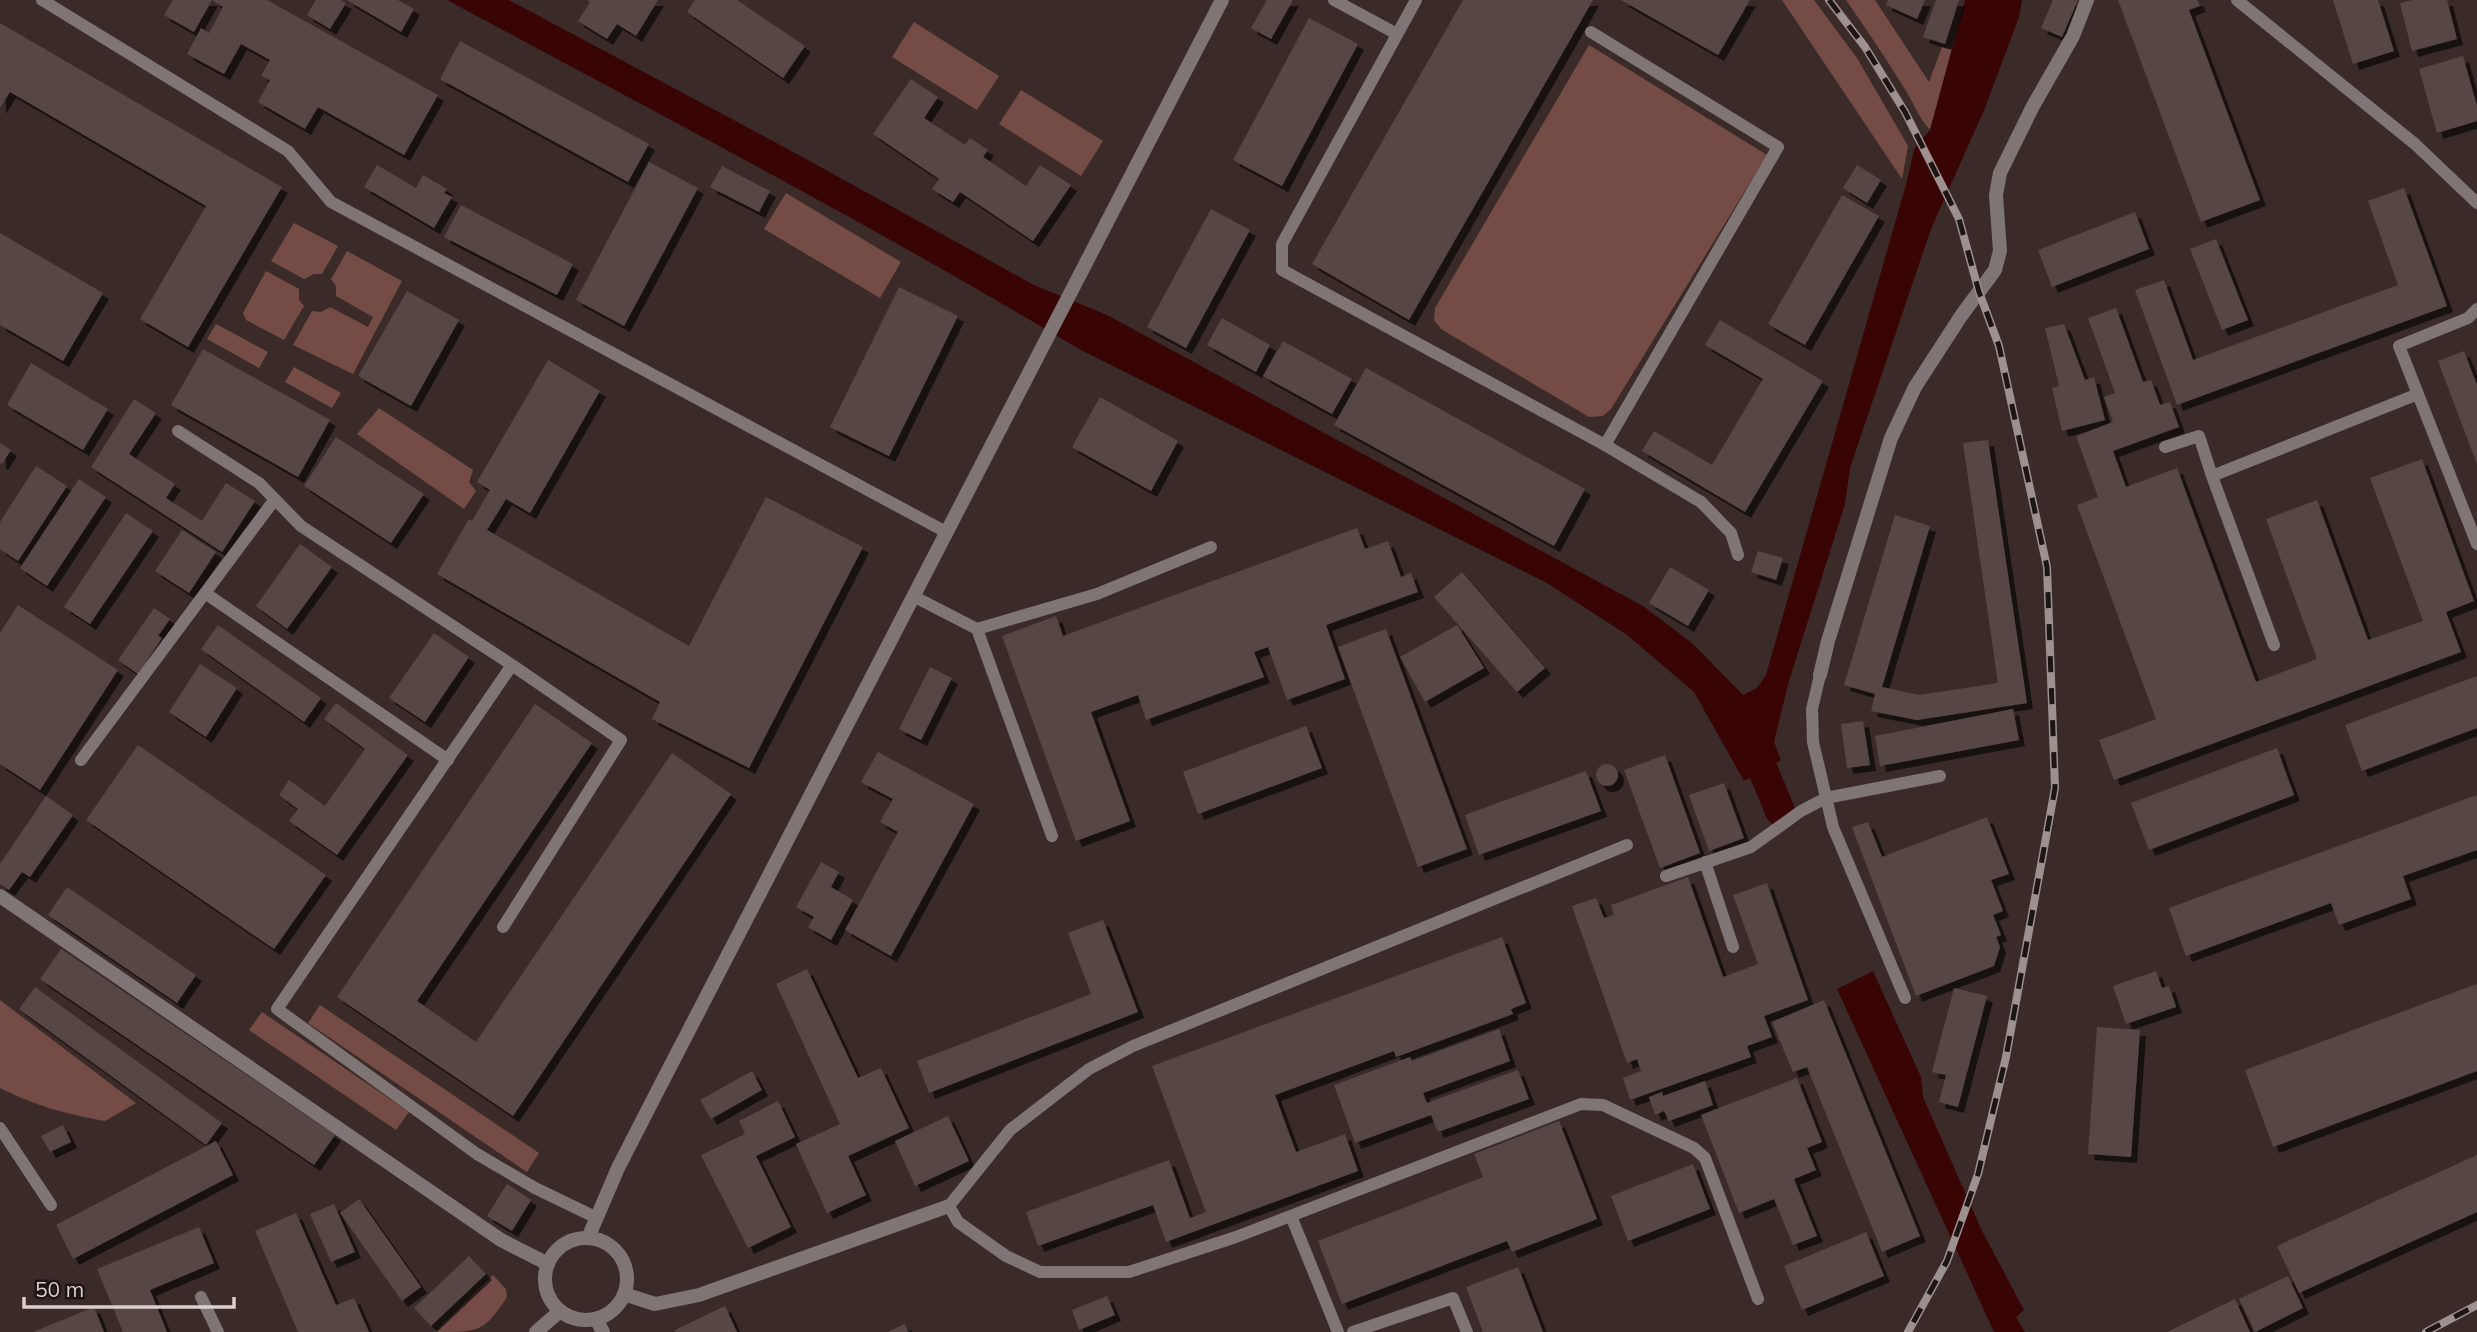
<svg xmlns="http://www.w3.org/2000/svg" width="2477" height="1332" font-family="Mulish,sans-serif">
	<defs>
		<filter id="shadow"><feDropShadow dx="6" dy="6" stdDeviation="0" flood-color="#0009"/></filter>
	</defs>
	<rect width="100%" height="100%" fill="#3a2b29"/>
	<path fill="#754b46" d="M1782,0H1814L1857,58L1908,146L1902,179Z
		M1846,0H1875L1929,82L1942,47L1953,49L1930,130C1919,119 1913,101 1904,88C1886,58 1866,29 1846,0Z
		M914,22L999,76L977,110L892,57Z
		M1589,45L1767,155L1611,409L1603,416L1589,417L1441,329L1434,320L1435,308Z
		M1021,90L1103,141L1081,176L999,124Z
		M786,193L901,262L880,298L764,229Z
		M294,223L338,246L322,274H314L304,279L271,261Z
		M347,251L402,281L353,374L293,345L312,311L321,312L330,307L368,327L373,317L336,296V286L331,279Z
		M266,271L299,289V300L304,306L284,340L246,320L243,313Z
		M216,324L268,352L259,368L207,339Z
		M294,367L341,393L332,408L285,382Z
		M379,408L473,470L469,482L476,491L464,509L357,434Z
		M0,1000L136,1103L105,1121C66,1114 36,1106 0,1088Z
		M320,1005L539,1153L527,1172L308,1023Z
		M262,1012L409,1112L396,1130L249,1030Z
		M493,1275L506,1289L507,1297C484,1332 480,1332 435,1332Z"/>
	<path fill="#390404" d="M447,0H509L797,154L1034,285L1107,315L1643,606L1692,643L1743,695L1757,688L1766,675L1907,181L1914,149L1930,130L1965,0H2022L2019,17L1985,108L1931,229L1850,468L1845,504L1789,681L1774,742L1781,760L1744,781L1694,692L1627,635L1547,583L1079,349C872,225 659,114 447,0Z
		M1873,971L1921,1077L1923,1097L1982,1231L2024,1310L2016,1317L2025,1332H1994L1837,989Z"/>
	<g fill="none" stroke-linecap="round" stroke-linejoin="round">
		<path stroke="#390404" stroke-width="30" d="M1748,734L1780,811"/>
	</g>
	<path fill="#574644" filter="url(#shadow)" d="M173,0H267L438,95L404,155L318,107L305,129L258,102L270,80L261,76L270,60L241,44L224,74L187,54L201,28L209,33L223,7L212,0L194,32L164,15Z
		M316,0H340L346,3L330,29L307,15Z
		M347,0H398L414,9L401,32Z
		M587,0H658L636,36L617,24L607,39L578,21L590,2Z
		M695,0H737L805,46L783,78L687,12Z
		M1267,0H1293L1271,39L1251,28Z
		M1463,0H1593L1409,320L1312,264Z
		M1621,0H1750L1718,55Z
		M1888,0H1925L1917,19L1886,5Z
		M1936,0H1959L1945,44L1923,37Z
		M2053,0H2078L2062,37L2041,28Z
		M2118,0H2197L2200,6L2189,10L2260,200L2201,222Z
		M2333,0H2378L2394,51L2353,64Z
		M2413,0H2447L2457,39L2412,51L2400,3Z
		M1309,18L1358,44L1282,186L1233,160Z
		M0,23L282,187L188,347L140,319L206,206L10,92L0,108Z
		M460,41L649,144L628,182L440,79Z
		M2463,56L2477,106V121L2437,133L2419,69Z
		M911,79L938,97L924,118L965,145L970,138L988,150L983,157L1026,186L1040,165L1071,185L1033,241L960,192L953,202L932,189L939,179L873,134Z
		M649,162L698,188L624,326L576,300Z
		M377,165L416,188L423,175L447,189L444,193L452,197L434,228L364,187Z
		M1857,165L1881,180L1867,203L1843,188Z
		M722,166L770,191L759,212L710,187Z
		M2404,188L2447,306L2177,405L2135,290L2164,280L2193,360L2398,285L2368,201Z
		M1842,195L1879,216L1805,345L1768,324Z
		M461,205L573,264L557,295L444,237Z
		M1211,209L1250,230L1186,348L1147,327Z
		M2135,212L2149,249L2052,287L2038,250Z
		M0,233L103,293L63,361L0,325Z
		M2216,239L2248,320L2222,330L2190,249Z
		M899,287L958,316L889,456L830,427Z
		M407,291L459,320L411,406L358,376Z
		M2116,308L2143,382L2151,380L2160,405L2170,402L2179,427L2113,451L2126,487L2177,468L2256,682L2317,659L2266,519L2317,500L2368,640L2423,621L2370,478L2422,459L2474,601L2446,612L2461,652L2114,780L2099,740L2156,719L2077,505L2098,497L2076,436L2113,422L2104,397L2115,393L2088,318Z
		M1222,318L1270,345L1256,372L1207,345Z
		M1720,320L1823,381L1745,512L1642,451L1654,431L1712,465L1763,379L1705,345Z
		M2064,324L2085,380L2094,377L2105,420L2062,431L2052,388L2059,386L2045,328Z
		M1283,341L1352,379L1332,414L1263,376Z
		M203,349L330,420L298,477L171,405Z
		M2464,351L2477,385V464L2438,361Z
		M548,360L600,391L530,513L506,499L487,530L689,646L766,497L863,547L749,768L652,719L660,702L437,574L469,519L472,521L490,490L477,482Z
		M31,363L108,409L83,450L7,405Z
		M1366,368L1585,489L1554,546L1334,425Z
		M1100,397L1178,441L1151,491L1072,447Z
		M134,399L156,413L129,454L175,484L166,498L202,521L226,483L255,501L222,552L91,467Z
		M336,437L424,494L391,543L304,486Z
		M1988,440L2027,703L1917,720L1871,711L1875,694L1844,685L1895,515L1930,526L1882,687L1919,695L1998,683L1963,443Z
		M0,443L11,450L2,464L0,463Z
		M36,466L67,486L18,561L0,549V522Z
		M79,479L106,497L47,586L20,568Z
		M126,513L153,531L90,624L64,607Z
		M1357,528L1365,549L1388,541L1401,577L1411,573L1418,592L1326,625L1345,679L1287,700L1268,647L1254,652L1264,677L1146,720L1138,695L1091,712L1130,821L1076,841L1002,636L1056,616L1063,636Z
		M182,530L216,552L189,593L155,571Z
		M300,544L332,567L287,629L256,606Z
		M1758,551L1783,558L1776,580L1751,572Z
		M1670,567L1709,590L1688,626L1649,603Z
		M1462,572L1545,668L1517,692L1434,597Z
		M18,605L118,670L40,790L0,764V633Z
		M154,608L170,619L158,636L162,638L138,674L118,660Z
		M218,625L321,698L304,722L201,649Z
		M1457,625L1484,668L1425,702L1400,657Z
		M1386,629L1467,849L1418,867L1338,647Z
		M434,633L469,657L425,722L389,698Z
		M200,664L237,688L206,737L169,712Z
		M930,667L952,678L921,740L899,729Z
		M2477,676V728L2362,771L2345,725Z
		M336,703L408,755L337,855L289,821L298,809L279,795L289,780L325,806L365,749L324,719Z
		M535,704L592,743L417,1001L476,1042L672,753L731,794L513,1116L337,997Z
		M2013,709L2019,740L1880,766L1875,736Z
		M1863,721L1870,765L1847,768L1841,724Z
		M1306,726L1322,768L1198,814L1183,772Z
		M138,745L326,875L274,949L86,820Z
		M2277,748L2294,795L2149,850L2131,803Z
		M878,752L974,804L891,956L845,930L898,832L880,822L893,799L861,782Z
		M1665,755L1700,853L1660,868L1624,770Z
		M1596 775a11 11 0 1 1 22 0a11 11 0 1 1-22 0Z
		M1586,771L1601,811L1479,855L1465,815Z
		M1724,783L1744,838L1709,851L1689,795Z
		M2477,795V850L2403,876L2411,899L2339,925L2331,903L2186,956L2169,908Z
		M46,796L73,815L30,877L22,872L9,890L0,884V864Z
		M1987,817L2009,874L1991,880L2003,911L1993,915L2001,935L1996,937L2000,947L1994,966L1916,996L1852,827L1868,822L1882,857Z
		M821,862L839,872L831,887L853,900L831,940L808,927L814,917L796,907Z
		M1688,877L1723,977L1758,964L1733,895L1767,883L1808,1000L1764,1016L1772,1037L1747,1046L1751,1057L1630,1100L1623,1078L1641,1071L1637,1059L1627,1063L1572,906L1596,898L1604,918L1614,915L1611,905Z
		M67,887L196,975L177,1003L48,915Z
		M1103,920L1138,1012L929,1093L917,1061L1091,994L1068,933Z
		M1502,937L1526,1003L1511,1009L1513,1014L1396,1057L1394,1051L1275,1095L1296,1152L1345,1134L1358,1171L1166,1242L1153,1205L1038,1246L1026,1212L1169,1160L1190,1218L1206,1212L1152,1066Z
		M61,949L335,1135L314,1165L40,979Z
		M807,969L858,1078L881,1068L909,1128L848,1156L866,1195L827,1213L796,1144L840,1124L776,984Z
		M2156,971L2162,988L2169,986L2176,1007L2126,1024L2113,986Z
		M2477,984V1071L2273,1147L2245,1070Z
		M35,987L222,1123L206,1145L19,1009Z
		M1954,988L1987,996L1958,1107L1939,1102L1946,1075L1932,1072Z
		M1824,1000L1920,1236L1882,1252L1807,1067L1793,1072L1772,1022Z
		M2097,1027L2140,1030L2131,1157L2088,1154Z
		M1499,1029L1510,1061L1423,1093L1427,1103L1518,1070L1529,1099L1438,1132L1431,1115L1355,1143L1334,1085L1410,1057L1412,1061Z
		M752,1071L762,1090L711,1119L700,1100Z
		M1797,1078L1822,1142L1807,1148L1816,1170L1794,1179L1817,1236L1793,1245L1774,1199L1739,1213L1701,1115Z
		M1705,1081L1713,1105L1669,1121L1664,1111L1655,1115L1649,1097L1662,1092L1663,1096Z
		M778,1101L795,1137L756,1156L791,1227L748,1248L701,1155L745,1134L739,1121Z
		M948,1116L969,1161L915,1186L895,1141Z
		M1559,1121L1597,1219L1512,1252L1507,1241L1342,1304L1318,1241L1483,1177L1474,1154Z
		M63,1125L71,1142L50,1152L41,1136Z
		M216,1141L233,1175L73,1259L56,1225Z
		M2477,1155V1212L2299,1293L2277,1246Z
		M1693,1164L1710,1209L1628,1241L1611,1196Z
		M507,1184L531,1200L512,1231L487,1216Z
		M359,1199L421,1287L402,1301L340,1213Z
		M334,1204L355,1252L331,1262L310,1214Z
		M296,1213L336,1305L354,1298L369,1332H298L255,1231Z
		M199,1227L214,1263L150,1290L167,1332H123L97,1269Z
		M1866,1232L1884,1276L1802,1310L1784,1266Z
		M469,1256L486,1274L431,1326L414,1308Z
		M1518,1267L1543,1332H1483L1466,1287Z
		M2288,1276L2303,1308L2255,1332L2239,1299Z
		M1107,1296L1115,1315L1079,1330L1072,1310Z
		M2235,1299L2250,1332H2167Z
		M725,1306L737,1332H676L675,1330Z
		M94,1307L104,1332H33Z
		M905,1324L908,1332H887Z"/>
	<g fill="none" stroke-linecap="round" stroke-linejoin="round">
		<path stroke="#7e7574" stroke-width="12" d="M42,0L288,151L331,202L946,532
			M1334,0L1397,34
			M1416,0L1282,244V270L1605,445L1701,502L1731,533L1738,555
			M2237,0L2415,144L2477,203
			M1591,32L1778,147L1605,445
			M2477,309L2468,318L2399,346L2477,544
			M178,431L259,483L301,526L512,665L277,1009L477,1154L535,1188L597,1218
			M2165,447L2199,436L2212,476L2274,645
			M2212,476L2418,394
			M205,593L448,760
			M913,596L977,629L1097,594L1211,547
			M977,629L1052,836
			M1820,675L1812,709L1813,742L1833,827L1905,998
			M81,760L275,499
			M1627,845L1133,1046L1089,1069L1010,1130L949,1206L958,1222L1006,1256L1040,1272H1129L1236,1237L1581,1104L1603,1105L1694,1148L1705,1158L1758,1299
			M1705,862L1733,947
			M1666,876L1751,847L1801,811L1826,798L1940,776
			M503,927L621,740L512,665
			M0,1128L51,1205
			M1291,1216L1338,1332
			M201,1297L218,1332
			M1353,1332L1453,1298L1467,1332"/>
		<path stroke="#7e7574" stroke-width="14" d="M1820,675L1828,641L1891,438L1915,387L1961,316L1995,270L2000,251L1996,195L2000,173L2033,106L2073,36L2087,0
			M0,896L501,1240L548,1264
			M624,1294L655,1304L699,1295L949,1206"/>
		<path stroke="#7e7574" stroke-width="14" d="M588,1238L618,1168L658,1090L1222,0
			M545 1279a41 41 0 1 1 82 0a41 41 0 1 1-82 0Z
			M596,1319L603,1332
			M536,1332L560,1311"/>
		<defs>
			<path id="rail" d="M1829,0L1865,47L1905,112L1959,219L1979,292L1999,346L2047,567L2055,788L2006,1057L1978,1174L1947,1261L1908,1332
				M2426,1332L2477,1305"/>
		</defs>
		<use href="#rail" stroke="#9d9190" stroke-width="8"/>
		<use href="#rail" stroke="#1c1514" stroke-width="5" stroke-dasharray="16" stroke-linecap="butt"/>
	</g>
	<path d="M24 1297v10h210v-10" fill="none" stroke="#dacfce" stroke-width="3.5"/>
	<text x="35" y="1297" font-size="21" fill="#dacfce" stroke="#1c1514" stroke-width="5" paint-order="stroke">50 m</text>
</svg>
